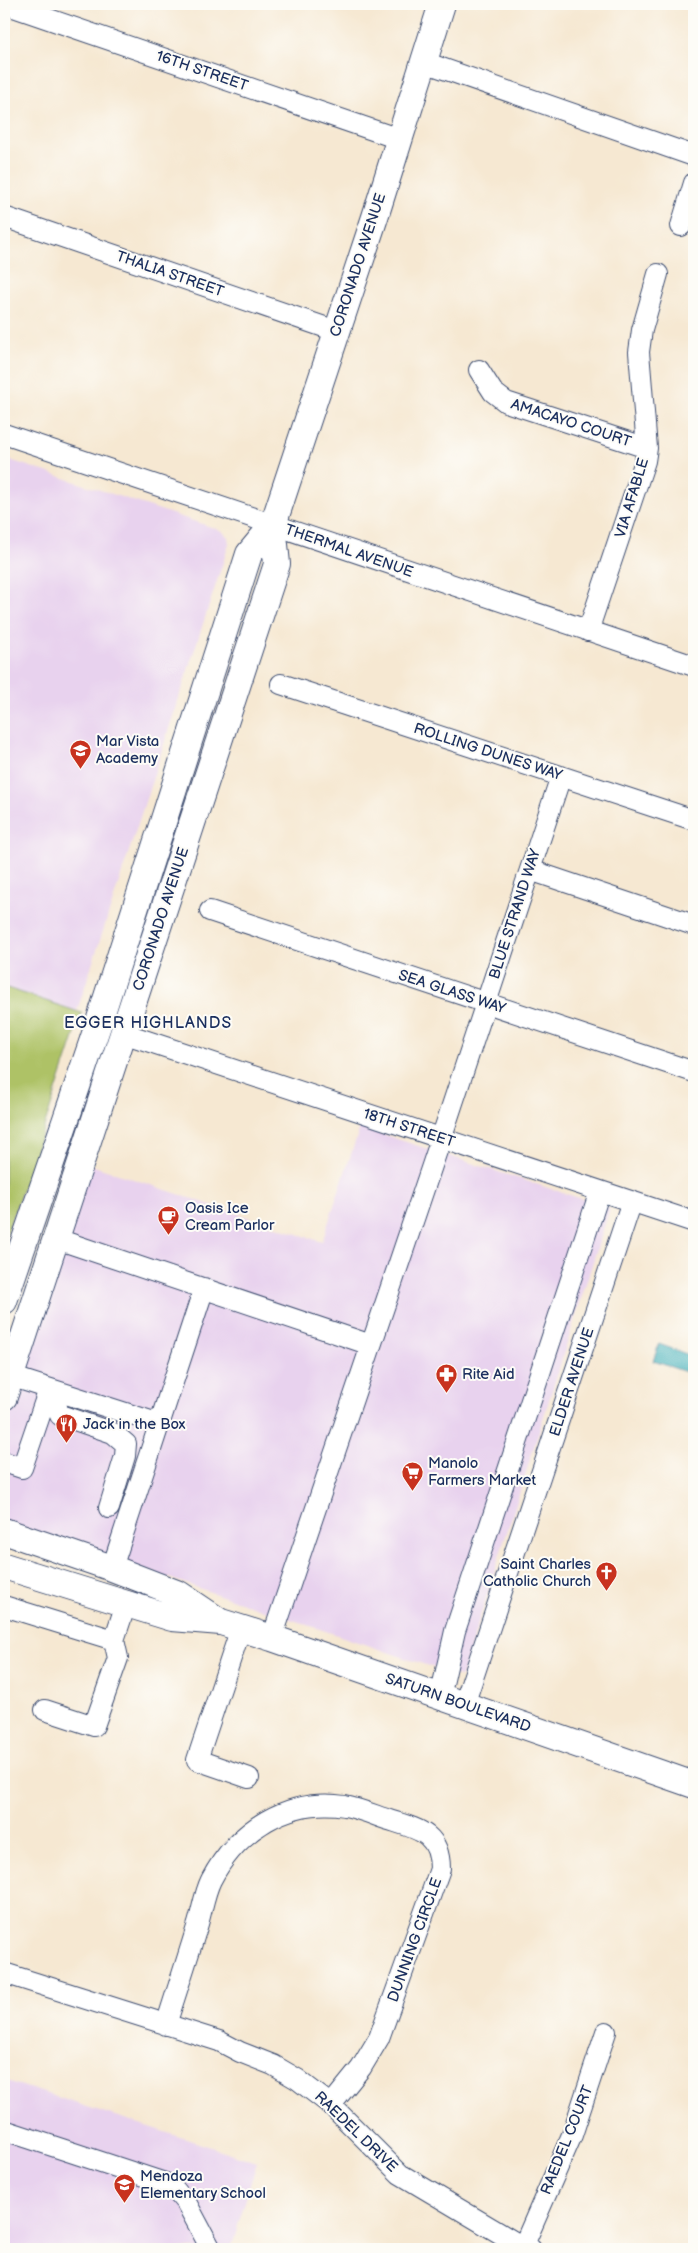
<svg xmlns="http://www.w3.org/2000/svg" width="698" height="2253" font-family="'Balsamiq Sans',sans-serif">
	<rect width="100%" height="100%" fill="#fdfcf7"/>
	<filter id="ink" filterUnits="userSpaceOnUse"><feTurbulence type="fractalNoise" baseFrequency=".02" numOctaves="2"/><feDisplacementMap in="SourceGraphic" scale="10" xChannelSelector="R" yChannelSelector="G"/><feConvolveMatrix kernelMatrix="1 2 1 2 8 2 1 2 1" color-interpolation-filters="sRGB"/></filter>
	<filter id="wash" filterUnits="userSpaceOnUse"><feTurbulence type="fractalNoise" baseFrequency=".0096" numOctaves="4" result="noise"/><feDisplacementMap in="SourceGraphic" scale="20" xChannelSelector="R" yChannelSelector="G"/><feGaussianBlur stdDeviation="1.12" result="paint"/><feColorMatrix in="noise" values="0 0 0 0 0 0 0 0 0 0 0 0 0 0 0 0 0 1.4 0 .05"/><feComposite in="paint" operator="in"/></filter>
	<g filter="url(#wash)">
		<rect width="100%" height="100%" fill="#f6e8d2"/>
		<path fill="#e8d2ee" d="M4,458L214,528L222,531L228,537L229,544L77,1011L4,987Z
			M360,1127L610,1208L461,1677L4,1522V1433L88,1164L322,1242Z
			M4,2080L257,2162L232,2245L245,2249H4Z"/>
		<path fill="#aec266" stroke="#647862" d="M4,987L82,1013L32,1163L4,1241Z"/>
		<path fill="#3cadb7" stroke="#2c6e8a" d="M659,1344L692,1356L686,1372L653,1361Z"/>
	</g>
	<g filter="url(#ink)">
		<g fill="none" stroke-linecap="round" stroke-linejoin="round">
			<defs>
				<path id="minor" d="M5,4L399,139
					M424,62L694,156
					M4,217L336,331
					M681,226L694,183
					M479,370L493,392L506,402L647,448
					M4,434L694,666
					M588,631L645,461L647,448L639,352L642,330L658,274
					M281,684L694,820
					M530,870L694,925
					M210,911L694,1072
					M123,1033L694,1222
					M54,1238L371,1345
					M10,1376L160,1424
					M49,1389L60,1415L113,1433L126,1444L125,1456L109,1508
					M4,1462L22,1468L49,1389
					M112,1568L204,1288
					M4,1606L114,1640L126,1604
					M241,1628L197,1760L249,1778
					M272,1638L441,1139L561,776
					M440,1697L455,1631L600,1191
					M464,1705L632,1201
					M45,1710L94,1726L118,1658L114,1640
					M4,1973L219,2041L240,2052L273,2065L297,2079L331,2105L400,2174L523,2247L531,2249
					M166,2025C176,1993 187,1960 197,1927C202,1912 204,1894 211,1880C237,1830 288,1797 345,1806C360,1809 374,1815 389,1820C418,1829 440,1833 440,1869L379,2038L361,2068L331,2105
					M4,2130L171,2185L187,2204L211,2249
					M523,2247L572,2135L606,2032"/>
				<path id="major" d="M4,1301L98,1025L249,554L273,525L375,217L442,4
					M4,1397L277,564L273,525
					M4,1531L112,1568L179,1594L219,1621
					M4,1566L172,1618L221,1622L272,1638L694,1785"/>
			</defs>
			<use href="#minor" stroke="#3c4b6f" stroke-width="22"/>
			<use href="#major" stroke="#3c4b6f" stroke-width="28"/>
			<use href="#minor" stroke="#fff" stroke-width="20"/>
			<use href="#major" stroke="#fff" stroke-width="26"/>
		</g>
	</g>
	<defs>
		<symbol id="school-pin" viewBox="-11 -11 22 30"><path d="M0 17L-7.5 6A9.5 9.5 0 1 1 7.5 6Z" fill="#c8321e" stroke="#fdfcf7"/><path d="M0-5L7-2L0 1L-7-2ZM-4 1L0 2.5L4 1V4Q0 6-4 4Z" fill="#fff"/></symbol>
		<symbol id="cafe-pin" viewBox="-11 -11 22 30"><path d="M0 17L-7.5 6A9.5 9.5 0 1 1 7.5 6Z" fill="#c8321e" stroke="#fdfcf7"/><path d="M-5.5-4.5H6V0H3Q3 3.5 0 3.5H-2.5Q-5.5 3.5-5.5 0ZM3-3.2v2h1.7v-2ZM-6 4.5H4V6H-6Z" fill="#fff"/></symbol>
		<symbol id="pharmacy-pin" viewBox="-11 -11 22 30"><path d="M0 17L-7.5 6A9.5 9.5 0 1 1 7.5 6Z" fill="#c8321e" stroke="#fdfcf7"/><path d="M-2-6h4v4h4v4h-4v4h-4v-4h-4v-4h4Z" fill="#fff"/></symbol>
		<symbol id="restaurant-pin" viewBox="-11 -11 22 30"><path d="M0 17L-7.5 6A9.5 9.5 0 1 1 7.5 6Z" fill="#c8321e" stroke="#fdfcf7"/><path d="M-5-6h1v4h1v-4h1v4h1v-4h1v5L-1.5 .5V6h-2V.5L-5-1ZM5-6V6H3V1.5H1.5Q1.5-4 5-6Z" fill="#fff"/></symbol>
		<symbol id="supermarket-pin" viewBox="-11 -11 22 30"><path d="M0 17L-7.5 6A9.5 9.5 0 1 1 7.5 6Z" fill="#c8321e" stroke="#fdfcf7"/><path d="M-6-5.5h2.5l.6 2H6L4.5 2H-2.5L-4.4-4H-6ZM-1.5 3.2a1.3 1.3 0 1 0 .1 0ZM3 3.2a1.3 1.3 0 1 0 .1 0Z" fill="#fff"/></symbol>
		<symbol id="church-pin" viewBox="-11 -11 22 30"><path d="M0 17L-7.5 6A9.5 9.5 0 1 1 7.5 6Z" fill="#c8321e" stroke="#fdfcf7"/><path d="M-1.2-6h2.4v3.5h3.3v2.4h-3.3V6h-2.4V-.1h-3.3v-2.4h3.3Z" fill="#fff"/></symbol>
	</defs>
	<g fill-rule="evenodd">
		<use href="#school-pin" x="68" y="738" width="25" height="34"/>
		<use href="#cafe-pin" x="156" y="1204" width="25" height="34"/>
		<use href="#pharmacy-pin" x="434" y="1362" width="25" height="34"/>
		<use href="#restaurant-pin" x="54" y="1412" width="25" height="34"/>
		<use href="#supermarket-pin" x="400" y="1460" width="25" height="34"/>
		<use href="#church-pin" x="594" y="1560" width="25" height="34"/>
		<use href="#school-pin" x="112" y="2172" width="25" height="34"/>
	</g>
	<g text-anchor="middle" dominant-baseline="central" stroke-width="4" stroke-linejoin="round" paint-order="stroke">
		<g font-size="15" fill="#1b2f5e" stroke="#fdfcf7">
			<text transform="translate(202 71) rotate(19)">16TH STREET</text>
			<text transform="translate(358 265) rotate(-72)">CORONADO AVENUE</text>
			<text transform="translate(170 274) rotate(19)">THALIA STREET</text>
			<text transform="translate(571 423) rotate(18)">AMACAYO COURT</text>
			<text transform="translate(632 498) rotate(-73)">VIA AFABLE</text>
			<text transform="translate(349 551) rotate(19)">THERMAL AVENUE</text>
			<text transform="translate(488 752) rotate(18)">ROLLING DUNES WAY</text>
			<text transform="translate(515 914) rotate(-72)">BLUE STRAND WAY</text>
			<text transform="translate(161 919) rotate(-72)">CORONADO AVENUE</text>
			<text transform="translate(452 992) rotate(18)">SEA GLASS WAY</text>
			<text transform="translate(409 1128) rotate(18)">18TH STREET</text>
			<text transform="translate(572 1382) rotate(-72)">ELDER AVENUE</text>
			<text transform="translate(458 1703) rotate(19)">SATURN BOULEVARD</text>
			<text transform="translate(415 1940) rotate(-70)">DUNNING CIRCLE</text>
			<text transform="translate(356 2132) rotate(44)">RAEDEL DRIVE</text>
			<text transform="translate(567 2140) rotate(-68)">RAEDEL COURT</text>
		</g>
		<g font-size="15" fill="#1b2f5e" stroke="#fdfcf7" text-anchor="start">
			<text x="96" y="741">Mar Vista<tspan x="96" dy="17">Academy</tspan></text>
			<text x="185" y="1208">Oasis Ice<tspan x="185" dy="17">Cream Parlor</tspan></text>
			<text x="462" y="1374">Rite Aid</text>
			<text x="83" y="1424">Jack in the Box</text>
			<text x="428" y="1463">Manolo<tspan x="428" dy="17">Farmers Market</tspan></text>
			<text x="591" y="1564" text-anchor="end">Saint Charles<tspan x="591" dy="17">Catholic Church</tspan></text>
			<text x="140" y="2176">Mendoza<tspan x="140" dy="17">Elementary School</tspan></text>
		</g>
		<g font-size="16" letter-spacing="1" fill="#1b2f5e" stroke="#fdfcf7">
			<text x="148" y="1023">EGGER HIGHLANDS</text>
		</g>
	</g>
	<rect width="698" height="2253" fill="none" stroke="#fdfcf7" stroke-width="20"/>
</svg>
